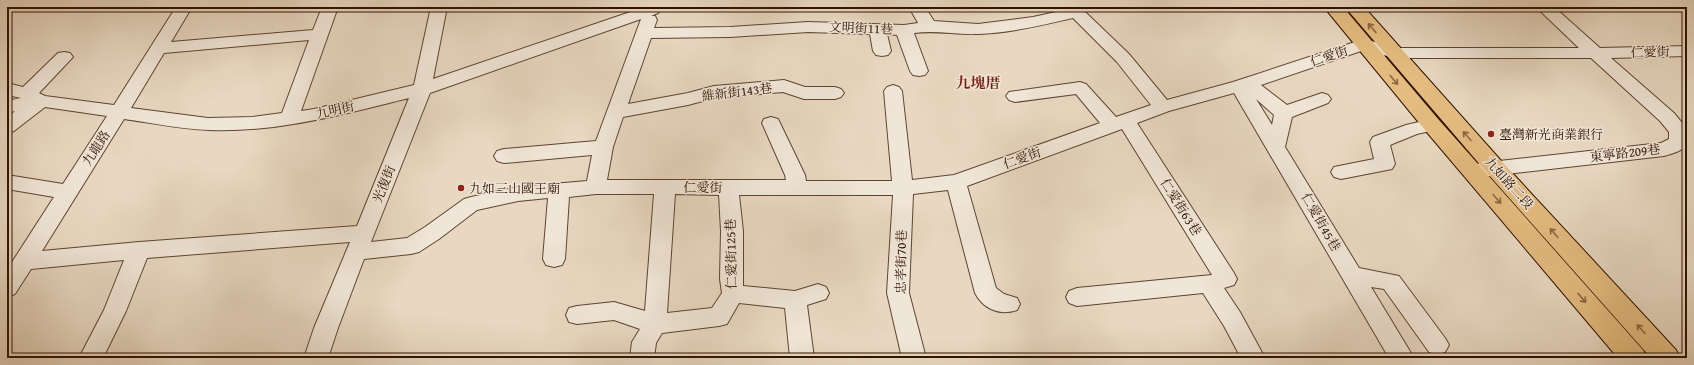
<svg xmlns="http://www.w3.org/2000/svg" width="1694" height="365" font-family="'Gentium Book Plus','Noto Serif TC',serif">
	<rect width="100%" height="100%" fill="#e8d8c1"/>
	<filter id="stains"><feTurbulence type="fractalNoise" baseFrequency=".005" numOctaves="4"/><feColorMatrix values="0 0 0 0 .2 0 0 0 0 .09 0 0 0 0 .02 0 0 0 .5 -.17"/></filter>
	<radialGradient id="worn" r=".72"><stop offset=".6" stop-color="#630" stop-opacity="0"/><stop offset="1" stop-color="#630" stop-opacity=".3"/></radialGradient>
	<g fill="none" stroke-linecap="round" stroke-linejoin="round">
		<defs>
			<path id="minor" d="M176,7H192L171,42L313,30L322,7H338L301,111L314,109L414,85L431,7H447L433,79L645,7H658L660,10L658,13L651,16H655L657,20L654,28L730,27L808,22L904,25L918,23L909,7H925L934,21L978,24L1033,17L1065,10L1063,7H1080L1129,54L1167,100L1233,82L1364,39L1396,48H1579L1536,7H1554L1600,48L1687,46V56L1611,58L1674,113L1687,129C1687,150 1684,150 1664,156L1481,177L1474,175L1471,170L1474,165L1481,163L1661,143L1669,139V132L1660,121L1591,58H1395L1364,50L1261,85L1287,105L1322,93L1328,95L1331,99L1328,103L1292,117L1285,147L1359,268L1399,276L1445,338L1449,345L1445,352L1437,355L1429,352L1384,289L1371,287L1414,358H1389L1234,93L1169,111L1137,123L1234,273L1237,279L1234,285L1224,288L1240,312L1265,358H1241L1224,326L1203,293L1077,306L1069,303L1066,297L1069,291L1077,288L1212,275L1122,129L967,186L996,288L1004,294L1017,298L1020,304L1017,310C1000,316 983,309 975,293L948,190L913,194L909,293L926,358H902L887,293L893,195H739L743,231V286L795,291L818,284L826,287L829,293L826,299L807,305L814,358H790L785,308L739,303L727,324L719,326L662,333L656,343L654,358H630L632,342L640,329L614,320L577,324L569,322L566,315L569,308L577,306L614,302L645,311L654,194H596L569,197L565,259L562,265L554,267L546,265L543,259L548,198L518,201L477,210L439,239L419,252L411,254L364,259L338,328L328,358H304L314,328L350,242L147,258L126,311L103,358H79L104,310L124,260L31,269L15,294L7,297V270L54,197L7,189V175L63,184L107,116L45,107L14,131L7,133V118L15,111L7,113V101L21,98L7,95V83L23,87L58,53L64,52L70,53L73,57L39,93L45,96L114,105ZM1073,18L1117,62L1151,105L1116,117L1086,84L1080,82L1009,92L1006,96L1009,100L1015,102L1076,94L1100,123L954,175L912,180L902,91L899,87L893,85L887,87L884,91L892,181H806L805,175L780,123L778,119L771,117L764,119L762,123L785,175L786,180H607L613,147L623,117L688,105L714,98L783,92L804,99H835L841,97L844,93L841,89L835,87H805L784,80L714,86L688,93L628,104L651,38L730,37L808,32L870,34L873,51L876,55L882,56L888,55L891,51L887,34L897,35L910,71L913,75L919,76L925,75L928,71L914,33C936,30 956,35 978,34C1010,33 1042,25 1073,18ZM641,19L596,141L504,149L497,151L494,156L497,161L504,163L592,155L587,181L518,187L471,197L464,199L425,227L407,238L371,242L430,93ZM309,40L282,113L253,117L208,118L131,108L164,53ZM409,98L357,226L139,242L42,251L124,119C152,123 181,129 209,130C277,133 344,114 409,98ZM1256,99L1274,115L1272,125ZM675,194L719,195L721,231L720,279L722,293L712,308L667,313Z
				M1432,119L1439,121L1441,125L1439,129L1417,134L1390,145L1395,164L1392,169L1341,179L1334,177L1331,172L1334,167L1374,159L1370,142L1373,137L1406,125Z"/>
			<path id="major" d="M1324,7H1343L1439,120L1643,350L1647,358H1618L1425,130Z
				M1345,7H1364L1504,164L1676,350L1680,358H1651L1488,174Z"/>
		</defs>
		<use href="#minor" stroke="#5e4430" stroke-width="2"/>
		<use href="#major" stroke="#301200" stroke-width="2"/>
		<use href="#minor" fill="#f0e6d7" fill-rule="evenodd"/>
		<use href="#major" fill="#e4bc80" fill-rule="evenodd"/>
	</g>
	<defs><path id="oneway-shaft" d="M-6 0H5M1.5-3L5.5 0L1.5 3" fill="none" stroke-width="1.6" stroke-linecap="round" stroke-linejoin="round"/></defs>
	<g stroke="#8a6740">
		<use href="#oneway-shaft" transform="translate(1372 28) rotate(-131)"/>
		<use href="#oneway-shaft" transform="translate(1394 80) rotate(50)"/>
		<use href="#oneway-shaft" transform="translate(1467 136) rotate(-131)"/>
		<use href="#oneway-shaft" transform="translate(1497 199) rotate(49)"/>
		<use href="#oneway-shaft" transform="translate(1554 233) rotate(-132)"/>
		<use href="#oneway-shaft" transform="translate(1582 298) rotate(49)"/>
		<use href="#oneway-shaft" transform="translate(1641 329) rotate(-132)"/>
	</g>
	<g fill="#8f2418" stroke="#f0e6d7" stroke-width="1.5">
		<circle cx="1491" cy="134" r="4"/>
		<circle cx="461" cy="188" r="4"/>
	</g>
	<g text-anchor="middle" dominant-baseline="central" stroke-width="3" stroke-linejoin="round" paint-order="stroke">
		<g font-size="13" fill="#301200" stroke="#f0e6d7">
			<text transform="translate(861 28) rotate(2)">文明街11巷</text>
			<text transform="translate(1650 52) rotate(-2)">仁愛街</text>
			<text transform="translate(1329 56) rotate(-19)">仁愛街</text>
			<text transform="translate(737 92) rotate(-7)">維新街143巷</text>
			<text transform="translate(335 110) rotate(-13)">九明街</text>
			<text transform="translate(96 148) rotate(-57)">九龍路</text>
			<text transform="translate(1625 153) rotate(-7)">東寧路209巷</text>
			<text transform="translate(1022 158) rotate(-20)">仁愛街</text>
			<text transform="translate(1509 183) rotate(48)">九如路二段</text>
			<text transform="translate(384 184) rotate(-68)">光復街</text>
			<text x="703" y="187">仁愛街</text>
			<text transform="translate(1181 207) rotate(58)">仁愛街63巷</text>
			<text transform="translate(1321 222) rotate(60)">仁愛街45巷</text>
			<text transform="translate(731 254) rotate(-91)">仁愛街125巷</text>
			<text transform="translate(901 262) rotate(-89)">忠孝街70巷</text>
		</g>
		<g font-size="13" fill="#301200" stroke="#f0e6d7" text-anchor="start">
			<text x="1499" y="134">臺灣新光商業銀行</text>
			<text x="469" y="188">九如三山國王廟</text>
		</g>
		<g font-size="15" font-weight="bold" fill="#7a1f14" stroke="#f0e6d7">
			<text x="978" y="82">九塊厝</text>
		</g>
	</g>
	<rect width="1694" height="365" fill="none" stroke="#e8d8c1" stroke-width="24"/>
	<rect x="8" y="8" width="1678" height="349" fill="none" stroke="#301200" stroke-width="2"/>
	<rect x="12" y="12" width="1670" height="341" fill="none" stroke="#301200"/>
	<rect width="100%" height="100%" filter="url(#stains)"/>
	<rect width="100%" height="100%" fill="url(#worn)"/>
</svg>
